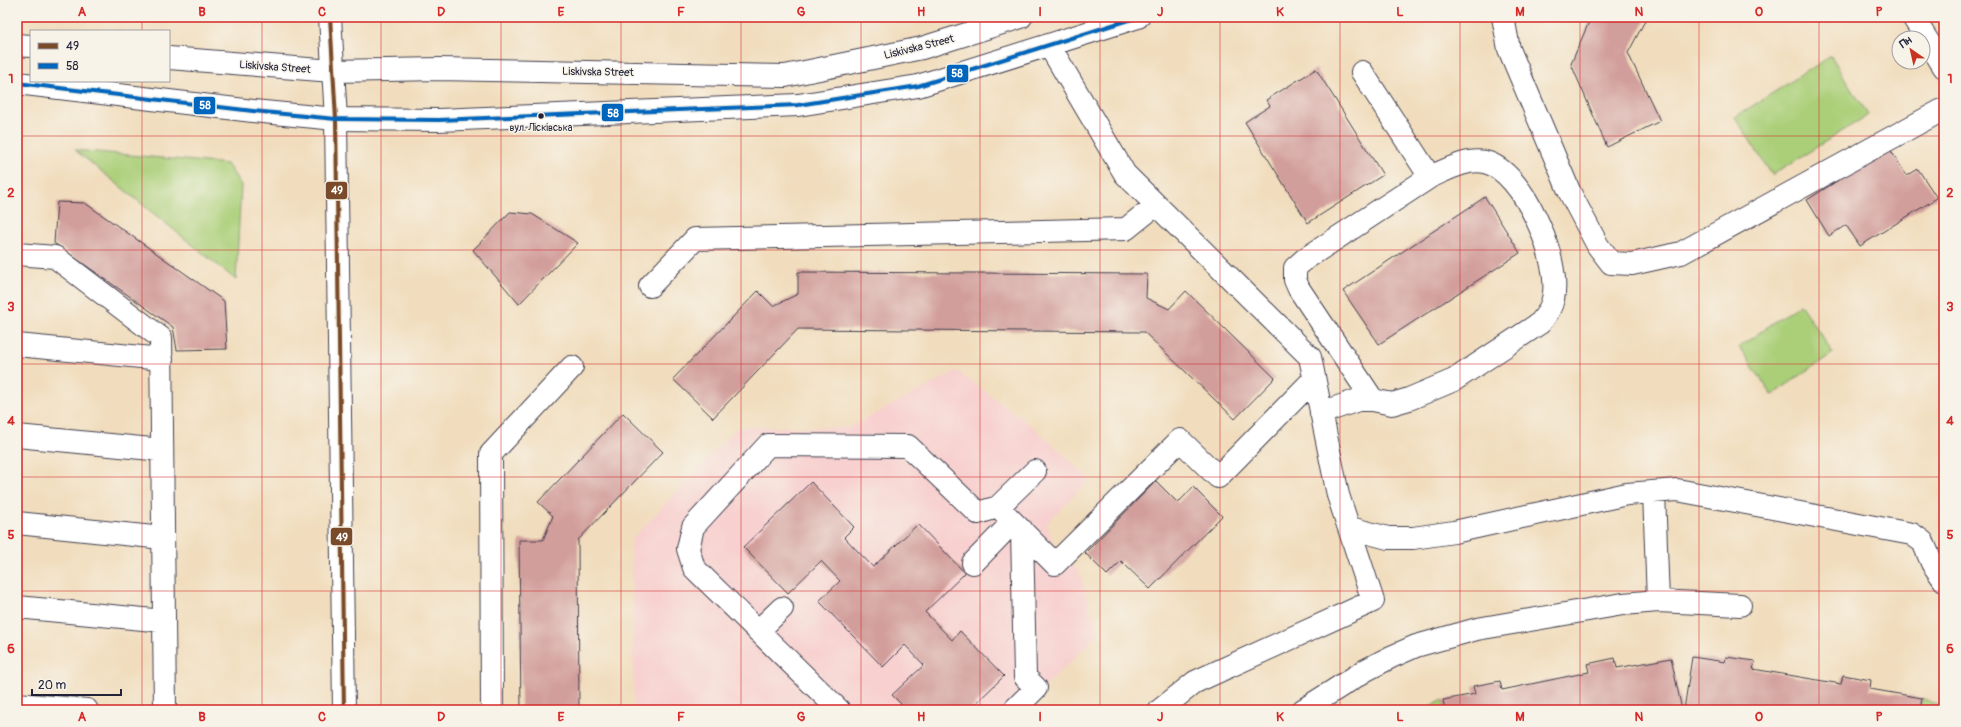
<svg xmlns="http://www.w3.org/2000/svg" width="1961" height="727" font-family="Pangolin,sans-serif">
	<rect width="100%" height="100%" fill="#f7f3e8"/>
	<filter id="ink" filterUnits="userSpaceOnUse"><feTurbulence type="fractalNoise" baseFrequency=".025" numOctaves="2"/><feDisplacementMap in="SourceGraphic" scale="8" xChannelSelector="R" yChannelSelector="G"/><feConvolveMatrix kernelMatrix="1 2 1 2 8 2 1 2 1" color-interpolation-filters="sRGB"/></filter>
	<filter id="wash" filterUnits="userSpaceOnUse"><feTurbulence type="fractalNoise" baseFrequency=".012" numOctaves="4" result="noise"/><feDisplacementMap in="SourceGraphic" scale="16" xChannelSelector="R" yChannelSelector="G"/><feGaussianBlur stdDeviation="0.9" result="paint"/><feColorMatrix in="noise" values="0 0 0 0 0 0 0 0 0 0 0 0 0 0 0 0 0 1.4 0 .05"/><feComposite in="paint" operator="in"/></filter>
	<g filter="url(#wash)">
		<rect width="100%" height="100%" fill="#f1ddbd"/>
		<path fill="#f7d0cf" d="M957,371L1037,430L1090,479L1047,523L1053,543L1079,572L1098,634L1022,710H634L631,540L738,427L848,428Z"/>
		<path fill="#aacf78" stroke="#66785a" d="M1831,56L1868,115L1772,175L1735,117Z
			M75,150L227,164L241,185L236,280Z
			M1800,304L1833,353L1772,395L1739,347Z
			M1922,698L1944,707V710H1920Z
			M1443,700L1445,710H1424Z"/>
		<g id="blocks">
			<path fill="#d29e9b" d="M1591,17H1647L1628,53L1660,121L1607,147L1571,64Z
				M1316,69L1383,175L1308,223L1245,122L1270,106L1266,100Z
				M1889,148L1907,176L1918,169L1937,198L1860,246L1846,225L1829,236L1807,200Z
				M1485,197L1520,253L1379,344L1343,291Z
				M57,202L85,203L224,301L227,349L177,350L173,327L54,243Z
				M510,212L532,214L578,243L519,304L473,250Z
				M798,272L1147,274L1146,298L1169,309L1186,291L1275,378L1235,419L1144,332L798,329L713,418L673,379L758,291L773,306L798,294Z
				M623,413L663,452L578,540L579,710H521L519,540H543L553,516L538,502Z
				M1156,481L1178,503L1193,487L1222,516L1150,589L1121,561L1107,575L1085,553Z
				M811,482L854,527L844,537L873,567L918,524L965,573L925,612L952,640L960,631L1004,676L969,710H907L892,695L924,665L905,645L883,667L819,601L840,581L821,561L788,593L743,547Z
				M1692,657L1725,662L1726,657L1755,661L1753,669L1841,684L1843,675L1871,680L1870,689L1922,698L1920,710H1684Z
				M1615,658L1617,668L1671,658L1682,710H1445L1443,700L1475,694L1473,686L1500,681L1502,690L1589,672L1587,664Z"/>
		</g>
	</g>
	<g filter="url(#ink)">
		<use href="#blocks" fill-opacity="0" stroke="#413e4e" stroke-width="1"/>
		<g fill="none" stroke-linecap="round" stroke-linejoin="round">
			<defs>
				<path id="minor" d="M1503,17L1509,49L1570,193L1598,246L1611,263L1632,264L1681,253L1944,109
					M1913,17L1944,67
					M17,45L31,46
					M1049,45L1125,174L1310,357L1338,495L1373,601L1195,682L1160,710
					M169,58L333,71L439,69L785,76L922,48L1021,17
					M1362,72L1430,177
					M17,83L253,111L336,119L439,120L798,105L918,86L1138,17
					M17,254L55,257L161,338L165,710
					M650,286L695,239L1126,229L1156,205
					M17,345L162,359
					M1321,413L1358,400H1373L1392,404L1409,399L1454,380L1540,323C1546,316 1551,309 1553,299C1562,263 1524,171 1485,162C1467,158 1446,170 1430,177L1305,259L1295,268V280L1299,289L1373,400
					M17,436L162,450
					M1654,492L1658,601
					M998,507L1055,564L1180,440L1218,477L1314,379
					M17,523L163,538
					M1350,528L1388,538H1413L1454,532L1627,494L1677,490L1912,534L1923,542L1932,563L1944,580
					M973,563L1013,522
					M17,607L164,621
					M758,631L782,608
					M17,704L87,710
					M492,710L491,454L572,367
					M839,710L694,568L688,549L693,527L768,445L908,446L978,513L998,507L1035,471
					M1014,710L1036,688L1025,677L1022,530
					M1303,710L1366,670L1391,657L1416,646L1477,629L1623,604L1658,601L1740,605"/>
				<path id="major" d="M330,17L336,119L344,710"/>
			</defs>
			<use href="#minor" stroke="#413e4e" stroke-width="24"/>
			<use href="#major" stroke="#413e4e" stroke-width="24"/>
			<use href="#minor" stroke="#fff" stroke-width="22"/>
			<use href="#major" stroke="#fff" stroke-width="22"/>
			<defs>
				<path id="bus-1" d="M330,17L336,119L344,710"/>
				<path id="bus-2" d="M17,83L253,111L336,119L439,120L798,105L918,86L1138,17"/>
			</defs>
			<use href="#bus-1" stroke="#f7f3e8" stroke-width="7"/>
			<use href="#bus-2" stroke="#f7f3e8" stroke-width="7"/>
			<use href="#bus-1" stroke="#7a4b2a" stroke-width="4"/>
			<use href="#bus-2" stroke="#0065bd" stroke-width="4"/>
		</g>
	</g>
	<path fill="none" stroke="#d62828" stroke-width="1" stroke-opacity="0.55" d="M142,17V31M262,17V710M381,17V710M501,17V710M621,17V710M741,17V710M861,17V710M980,17V710M1100,17V710M1220,17V710M1340,17V710M1460,17V710M1580,17V710M1699,17V710M1819,17V710M142,81V710M17,136H1944M17,250H1944M17,364H1944M17,477H1944M17,591H1944"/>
	<circle fill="#22223b" stroke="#f7f3e8" stroke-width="1.5" cx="541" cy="116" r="3.5"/>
	<g text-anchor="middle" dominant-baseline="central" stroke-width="3" stroke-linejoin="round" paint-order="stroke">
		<g font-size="10" fill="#22223b" stroke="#f7f3e8">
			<text x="541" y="128">вул. Лісківська</text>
		</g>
		<g font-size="11" fill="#22223b" stroke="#f7f3e8">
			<text transform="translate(919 47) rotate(-14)">Liskivska Street</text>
			<text transform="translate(275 67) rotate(4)">Liskivska Street</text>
			<text transform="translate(598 72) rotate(1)">Liskivska Street</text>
		</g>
	</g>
	<g stroke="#f7f3e8" stroke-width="1.5">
		<rect x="946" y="64" width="23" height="19" rx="4" fill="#0065bd"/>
		<rect x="193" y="96" width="23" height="19" rx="4" fill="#0065bd"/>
		<rect x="601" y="103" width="23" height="19" rx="4" fill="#0065bd"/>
		<rect x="325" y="181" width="23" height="19" rx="4" fill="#7a4b2a"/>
		<rect x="330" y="527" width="23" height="19" rx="4" fill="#7a4b2a"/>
	</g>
	<g font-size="11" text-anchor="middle" font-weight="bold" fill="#fff">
		<text x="957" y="77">58</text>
		<text x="205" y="109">58</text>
		<text x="613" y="117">58</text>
		<text x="337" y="194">49</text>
		<text x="342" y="541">49</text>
	</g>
	<rect width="1961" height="727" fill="none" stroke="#f7f3e8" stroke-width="44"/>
	<rect x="30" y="30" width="140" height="52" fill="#f7f3e8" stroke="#a29fa3"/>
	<rect x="38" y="43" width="20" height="6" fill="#7a4b2a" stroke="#a29fa3"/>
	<text x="66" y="50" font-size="12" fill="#22223b">49</text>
	<rect x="38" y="63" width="20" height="6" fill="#0065bd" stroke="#a29fa3"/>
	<text x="66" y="70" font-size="12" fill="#22223b">58</text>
	<g transform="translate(1911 50) rotate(326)"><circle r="19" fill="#f7f3e8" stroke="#a29fa3"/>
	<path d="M0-3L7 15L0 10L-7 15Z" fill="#c8321e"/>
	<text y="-6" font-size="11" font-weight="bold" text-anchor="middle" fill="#22223b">Пн</text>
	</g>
	<path d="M32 689v6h89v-6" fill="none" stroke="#22223b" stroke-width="2"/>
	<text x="38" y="689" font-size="12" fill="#22223b" stroke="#f7f3e8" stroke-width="3" paint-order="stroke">20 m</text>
	<rect x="22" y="22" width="1917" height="683" fill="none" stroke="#d62828" stroke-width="1.5"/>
	<g font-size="13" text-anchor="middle" font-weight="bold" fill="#d62828">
		<text x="82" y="16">A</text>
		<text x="202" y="16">B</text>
		<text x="322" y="16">C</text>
		<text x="441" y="16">D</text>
		<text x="561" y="16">E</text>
		<text x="681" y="16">F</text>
		<text x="801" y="16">G</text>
		<text x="921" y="16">H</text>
		<text x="1040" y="16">I</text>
		<text x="1160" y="16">J</text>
		<text x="1280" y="16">K</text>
		<text x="1400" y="16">L</text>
		<text x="1520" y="16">M</text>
		<text x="1639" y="16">N</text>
		<text x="1759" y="16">O</text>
		<text x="1879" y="16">P</text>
		<text x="11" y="83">1</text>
		<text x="1950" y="83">1</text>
		<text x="11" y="197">2</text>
		<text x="1950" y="197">2</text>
		<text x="11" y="311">3</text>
		<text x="1950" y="311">3</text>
		<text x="11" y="425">4</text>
		<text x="1950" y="425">4</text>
		<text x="11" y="539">5</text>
		<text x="1950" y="539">5</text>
		<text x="11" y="653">6</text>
		<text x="1950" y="653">6</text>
		<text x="82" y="721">A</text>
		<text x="202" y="721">B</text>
		<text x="322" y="721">C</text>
		<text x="441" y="721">D</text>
		<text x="561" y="721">E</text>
		<text x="681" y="721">F</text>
		<text x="801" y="721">G</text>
		<text x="921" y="721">H</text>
		<text x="1040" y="721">I</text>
		<text x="1160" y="721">J</text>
		<text x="1280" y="721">K</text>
		<text x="1400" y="721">L</text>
		<text x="1520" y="721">M</text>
		<text x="1639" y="721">N</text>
		<text x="1759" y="721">O</text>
		<text x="1879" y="721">P</text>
	</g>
</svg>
